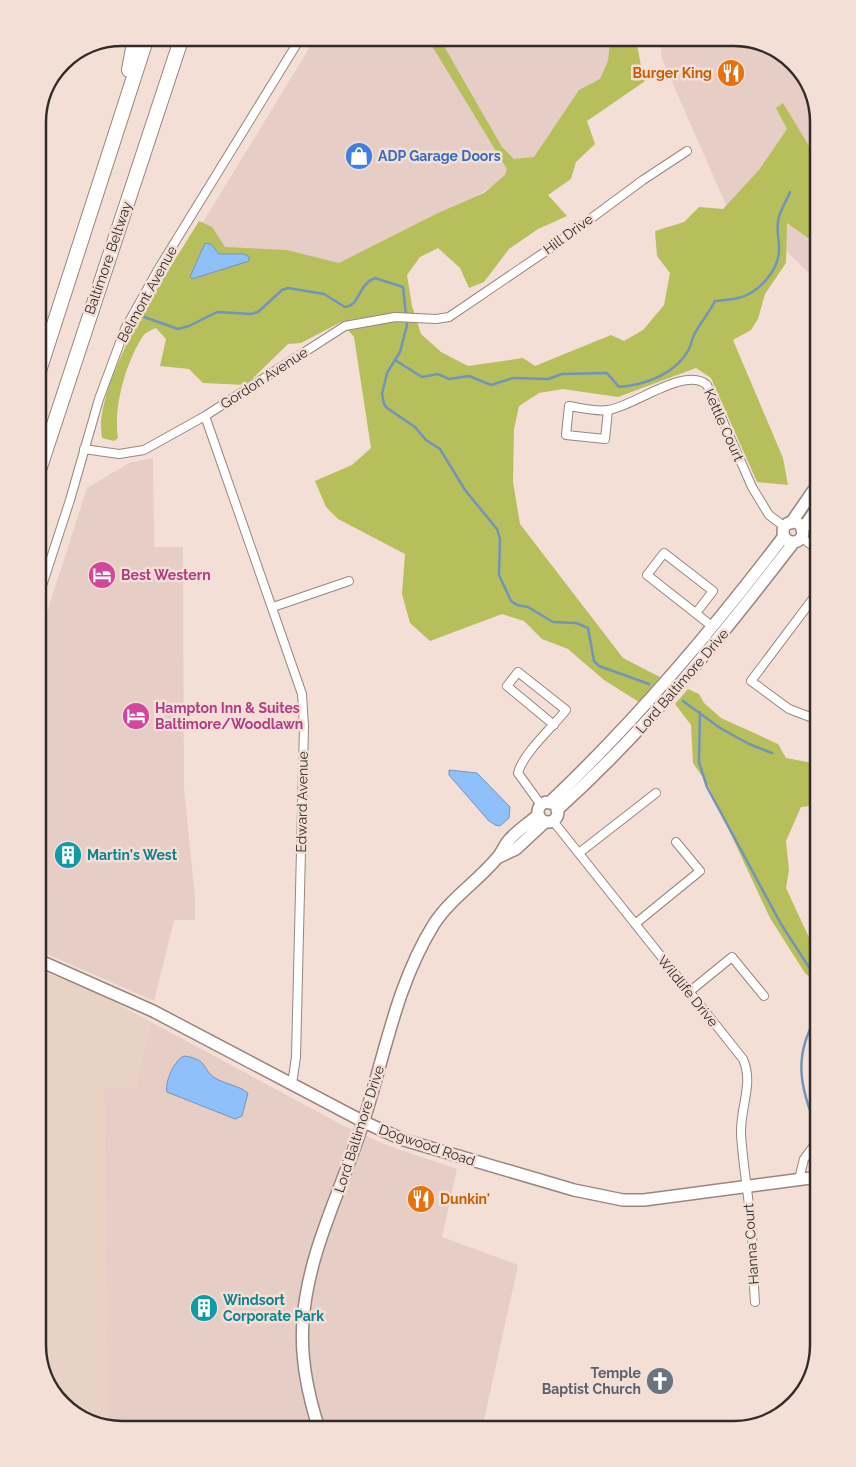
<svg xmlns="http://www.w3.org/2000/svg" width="856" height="1467" font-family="Raleway,sans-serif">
	<rect width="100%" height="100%" fill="#f4dfd7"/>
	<path fill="#e6cdc6" d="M693,38H739L781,52L810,85L818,123V282L746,212L730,214L662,59L661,48L667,41Z
		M633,39L637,44L640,70L645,81L330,297L150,309L313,42Z
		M153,458L154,547H183L184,788L195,898V920H174L154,1001L38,950V640L87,488L129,463Z
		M151,1022L342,1125L389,1146L457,1169L442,1237L518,1265L482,1429H117L108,1426L104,1088L136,1086Z"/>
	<path fill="#e7d2c5" d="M38,969L105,997L151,1022L136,1086L104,1088L108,1426L75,1415L46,1382L38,1344Z"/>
	<path fill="#b7be5c" d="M614,39H633C641,49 639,68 645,81L587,121L595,144L576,162L571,179L548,195L567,216L538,229L509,249L484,282L469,288L460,268L438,248L420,257L407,275L412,306L421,334L441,352L468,366L523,358L535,366L611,335L624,341L643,330L664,305L670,273L657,256L655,231L684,222L699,207L723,209L759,170L787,129L776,108L783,103L818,161V245L787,223L786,263L765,294L758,319L751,330L733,340L783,458L788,485L757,482L711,378L696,368L618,397L563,389L539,393L519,406L514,429L513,482L520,524L623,658L660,677L639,702L604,680L568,649L542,639L524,621L502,614L430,641L410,623L402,594L405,554L338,519L326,507L315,481L352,465L371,448L354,337L341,322L301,343L288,344L246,385L203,383L189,369L160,366L166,339L156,328C152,330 146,332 143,336C126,362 113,407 118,438L114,441L102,438C92,382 170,269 199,221L212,227L225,247L287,250L339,263L436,214L484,193L505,175L507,169L429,41H441L502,147L514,159L534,157L579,90L600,79L608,61L610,42Z
		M688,689L699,694L704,703L721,718L778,744L786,758L818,764V805L801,807L786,841L789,870L786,888L818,957V985L805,973L770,918L708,785L693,763L691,725L675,704Z"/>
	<path fill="#90c0fa" stroke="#7493bb" d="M205,243L211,244L219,254H244L249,257V261L192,279L190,277Z
		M449,770L477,773L510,807L509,818L500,826L495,825L488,820L449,775Z
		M184,1056C210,1059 201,1072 219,1080C229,1085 239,1086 248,1093L242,1116L235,1119L167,1092C164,1083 175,1059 184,1056Z"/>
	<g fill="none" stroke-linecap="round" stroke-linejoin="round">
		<path stroke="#7493bb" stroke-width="2.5" d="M38,270L43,271
			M144,317L178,329L189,326L217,312L251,314L258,312L282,290L288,288L324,294L345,307C361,305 357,285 375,278L403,287L407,325L400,352L387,373L382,394L384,404L387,408L415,427L426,440L440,449L465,490L497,529L500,539L499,575L511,601L517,605L528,607L553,622L576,623L588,628L594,661L599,666L649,684
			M395,360L422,377L438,374L449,379L469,376L491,385L513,378L548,379L562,374L607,373L619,387C645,385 676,374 689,349C691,345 692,339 694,335C700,323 709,313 715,301C723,300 731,300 738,298C757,294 778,272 779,251C780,240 775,229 779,217C781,209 787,200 790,192
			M683,701L720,728L749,744L772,753
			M700,712L699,762L707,787L781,924L818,981
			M818,1131C800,1089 792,1055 818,1015"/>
		<defs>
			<path id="street" d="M608,410L605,439L566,435L569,406C581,408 596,412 608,410C633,407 686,365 707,385L752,487L769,515L785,527
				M205,416L302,694L304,726L296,1057L292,1084
				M84,449L119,454L144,450L205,416L345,326L395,317L436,319L449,317L555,245L643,180L687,151
				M801,537L818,550
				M38,598L70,500L99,399L125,329L159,268L298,42
				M273,607L349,581
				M696,613L713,591L664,553L647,575L713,627
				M818,720L789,709L751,681L818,592
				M541,805L518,773C523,753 553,727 566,710L518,672L507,686L554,725
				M553,821L743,1059C754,1084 740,1107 741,1134C743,1168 750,1202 752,1237C754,1258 753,1280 755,1302
				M579,853L656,793
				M635,924L700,871L676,842
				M689,992L732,957L764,996
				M799,1179L804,1159L818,1140"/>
			<path id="secondary" d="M783 532a10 10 0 1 1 20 0a10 10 0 1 1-20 0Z
				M791,523L813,491L818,487
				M802,530L818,507
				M538 812a10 10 0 1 1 20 0a10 10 0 1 1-20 0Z
				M549,803C636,721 712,631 784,536
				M557,810C648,728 720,638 794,542
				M499,857L516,849L545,822
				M38,960L153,1011L364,1122L404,1140L574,1190L623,1200H644L818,1177
				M319,1429C308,1395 300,1358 303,1321C308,1251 342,1189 363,1123C385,1055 396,985 434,924C451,898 478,881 497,858C502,853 504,845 510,839C518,830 529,823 538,815"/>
			<path id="highway" d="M129,70L134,43
				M38,374L145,43
				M38,473L180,43"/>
		</defs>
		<use href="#street" stroke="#99867f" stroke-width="10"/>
		<use href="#secondary" stroke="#99867f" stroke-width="14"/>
		<use href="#highway" stroke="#99867f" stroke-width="16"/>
		<use href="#street" stroke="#fff" stroke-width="8"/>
		<use href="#secondary" stroke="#fff" stroke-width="11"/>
		<use href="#highway" stroke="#fff" stroke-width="14"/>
	</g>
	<defs>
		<symbol id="restaurant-disc" viewBox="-11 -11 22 22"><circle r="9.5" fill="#e8710a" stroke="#f4dfd7"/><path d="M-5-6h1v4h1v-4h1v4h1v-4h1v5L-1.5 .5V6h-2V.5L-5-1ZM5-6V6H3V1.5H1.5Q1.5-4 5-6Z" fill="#fff"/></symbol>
		<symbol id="shop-disc" viewBox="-11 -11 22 22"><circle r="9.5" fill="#3f7fe0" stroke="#f4dfd7"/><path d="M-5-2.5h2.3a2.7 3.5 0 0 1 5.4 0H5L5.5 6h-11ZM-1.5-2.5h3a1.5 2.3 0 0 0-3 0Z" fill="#fff"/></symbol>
		<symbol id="hotel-disc" viewBox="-11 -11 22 22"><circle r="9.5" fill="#d1479c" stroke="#f4dfd7"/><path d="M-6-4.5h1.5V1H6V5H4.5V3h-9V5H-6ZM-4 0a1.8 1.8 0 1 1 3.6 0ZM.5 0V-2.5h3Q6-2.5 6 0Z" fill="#fff"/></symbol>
		<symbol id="building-disc" viewBox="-11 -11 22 22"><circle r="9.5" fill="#0f9aa8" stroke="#f4dfd7"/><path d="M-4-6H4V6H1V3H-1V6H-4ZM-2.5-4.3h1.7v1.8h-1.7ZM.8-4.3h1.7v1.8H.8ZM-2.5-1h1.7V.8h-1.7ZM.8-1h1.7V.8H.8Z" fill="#fff"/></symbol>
		<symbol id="church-disc" viewBox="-11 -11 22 22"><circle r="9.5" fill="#6b7280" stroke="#f4dfd7"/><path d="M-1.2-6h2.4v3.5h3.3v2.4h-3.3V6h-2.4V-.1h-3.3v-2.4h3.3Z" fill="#fff"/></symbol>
	</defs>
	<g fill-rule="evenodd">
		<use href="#restaurant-disc" x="715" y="57" width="32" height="32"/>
		<use href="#shop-disc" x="343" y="140" width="32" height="32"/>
		<use href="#hotel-disc" x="86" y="559" width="32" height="32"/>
		<use href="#hotel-disc" x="120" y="700" width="32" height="32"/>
		<use href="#building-disc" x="52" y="839" width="32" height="32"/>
		<use href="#restaurant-disc" x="405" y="1183" width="32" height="32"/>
		<use href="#building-disc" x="188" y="1292" width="32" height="32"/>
		<use href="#church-disc" x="644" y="1365" width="32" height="32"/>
	</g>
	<g text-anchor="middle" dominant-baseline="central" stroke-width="5" stroke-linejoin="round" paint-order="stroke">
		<g font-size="14" font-weight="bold" fill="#c56008" stroke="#f4dfd7" text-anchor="end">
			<text x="712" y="73">Burger King</text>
			<text x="440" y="1199" text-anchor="start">Dunkin'</text>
		</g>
		<g font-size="14" font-weight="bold" fill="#366cbe" stroke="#f4dfd7" text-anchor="start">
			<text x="378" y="156">ADP Garage Doors</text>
		</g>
		<g font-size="14" fill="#332b28" stroke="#f4dfd7">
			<text transform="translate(568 234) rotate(-36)">Hill Drive</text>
			<text transform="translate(108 258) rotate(-71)">Baltimore Beltway</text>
			<text transform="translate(147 294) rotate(-61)">Belmont Avenue</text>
			<text transform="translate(264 378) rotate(-33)">Gordon Avenue</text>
			<text transform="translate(724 425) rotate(66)">Kettle Court</text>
			<text transform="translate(682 681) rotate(-49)">Lord Baltimore Drive</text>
			<text transform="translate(302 802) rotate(-89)">Edward Avenue</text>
			<text transform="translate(688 991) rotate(51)">Wildlife Drive</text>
			<text transform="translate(359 1129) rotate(-72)">Lord Baltimore Drive</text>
			<text transform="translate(427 1145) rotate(19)">Dogwood Road</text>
			<text transform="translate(751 1244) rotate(-94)">Hanna Court</text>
		</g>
		<g font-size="14" font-weight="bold" fill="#b23c85" stroke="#f4dfd7" text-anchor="start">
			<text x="121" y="575">Best Western</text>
			<text x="155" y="708">Hampton Inn &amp; Suites<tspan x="155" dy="16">Baltimore/Woodlawn</tspan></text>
		</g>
		<g font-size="14" font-weight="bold" fill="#0d838f" stroke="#f4dfd7" text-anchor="start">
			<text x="87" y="855">Martin's West</text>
			<text x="223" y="1300">Windsort<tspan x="223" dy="16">Corporate Park</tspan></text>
		</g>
		<g font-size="14" font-weight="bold" fill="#5b616d" stroke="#f4dfd7" text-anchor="end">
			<text x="641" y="1373">Temple<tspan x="641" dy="16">Baptist Church</tspan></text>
		</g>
	</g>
	<path d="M0 0H856V1467H0ZM122 46H734A76 76 0 0 1 810 122V1345A76 76 0 0 1 734 1421H122A76 76 0 0 1 46 1345V122A76 76 0 0 1 122 46Z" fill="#f4dfd7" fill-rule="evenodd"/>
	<path fill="none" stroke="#332b28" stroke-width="2.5" d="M122 46H734A76 76 0 0 1 810 122V1345A76 76 0 0 1 734 1421H122A76 76 0 0 1 46 1345V122A76 76 0 0 1 122 46Z"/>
</svg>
